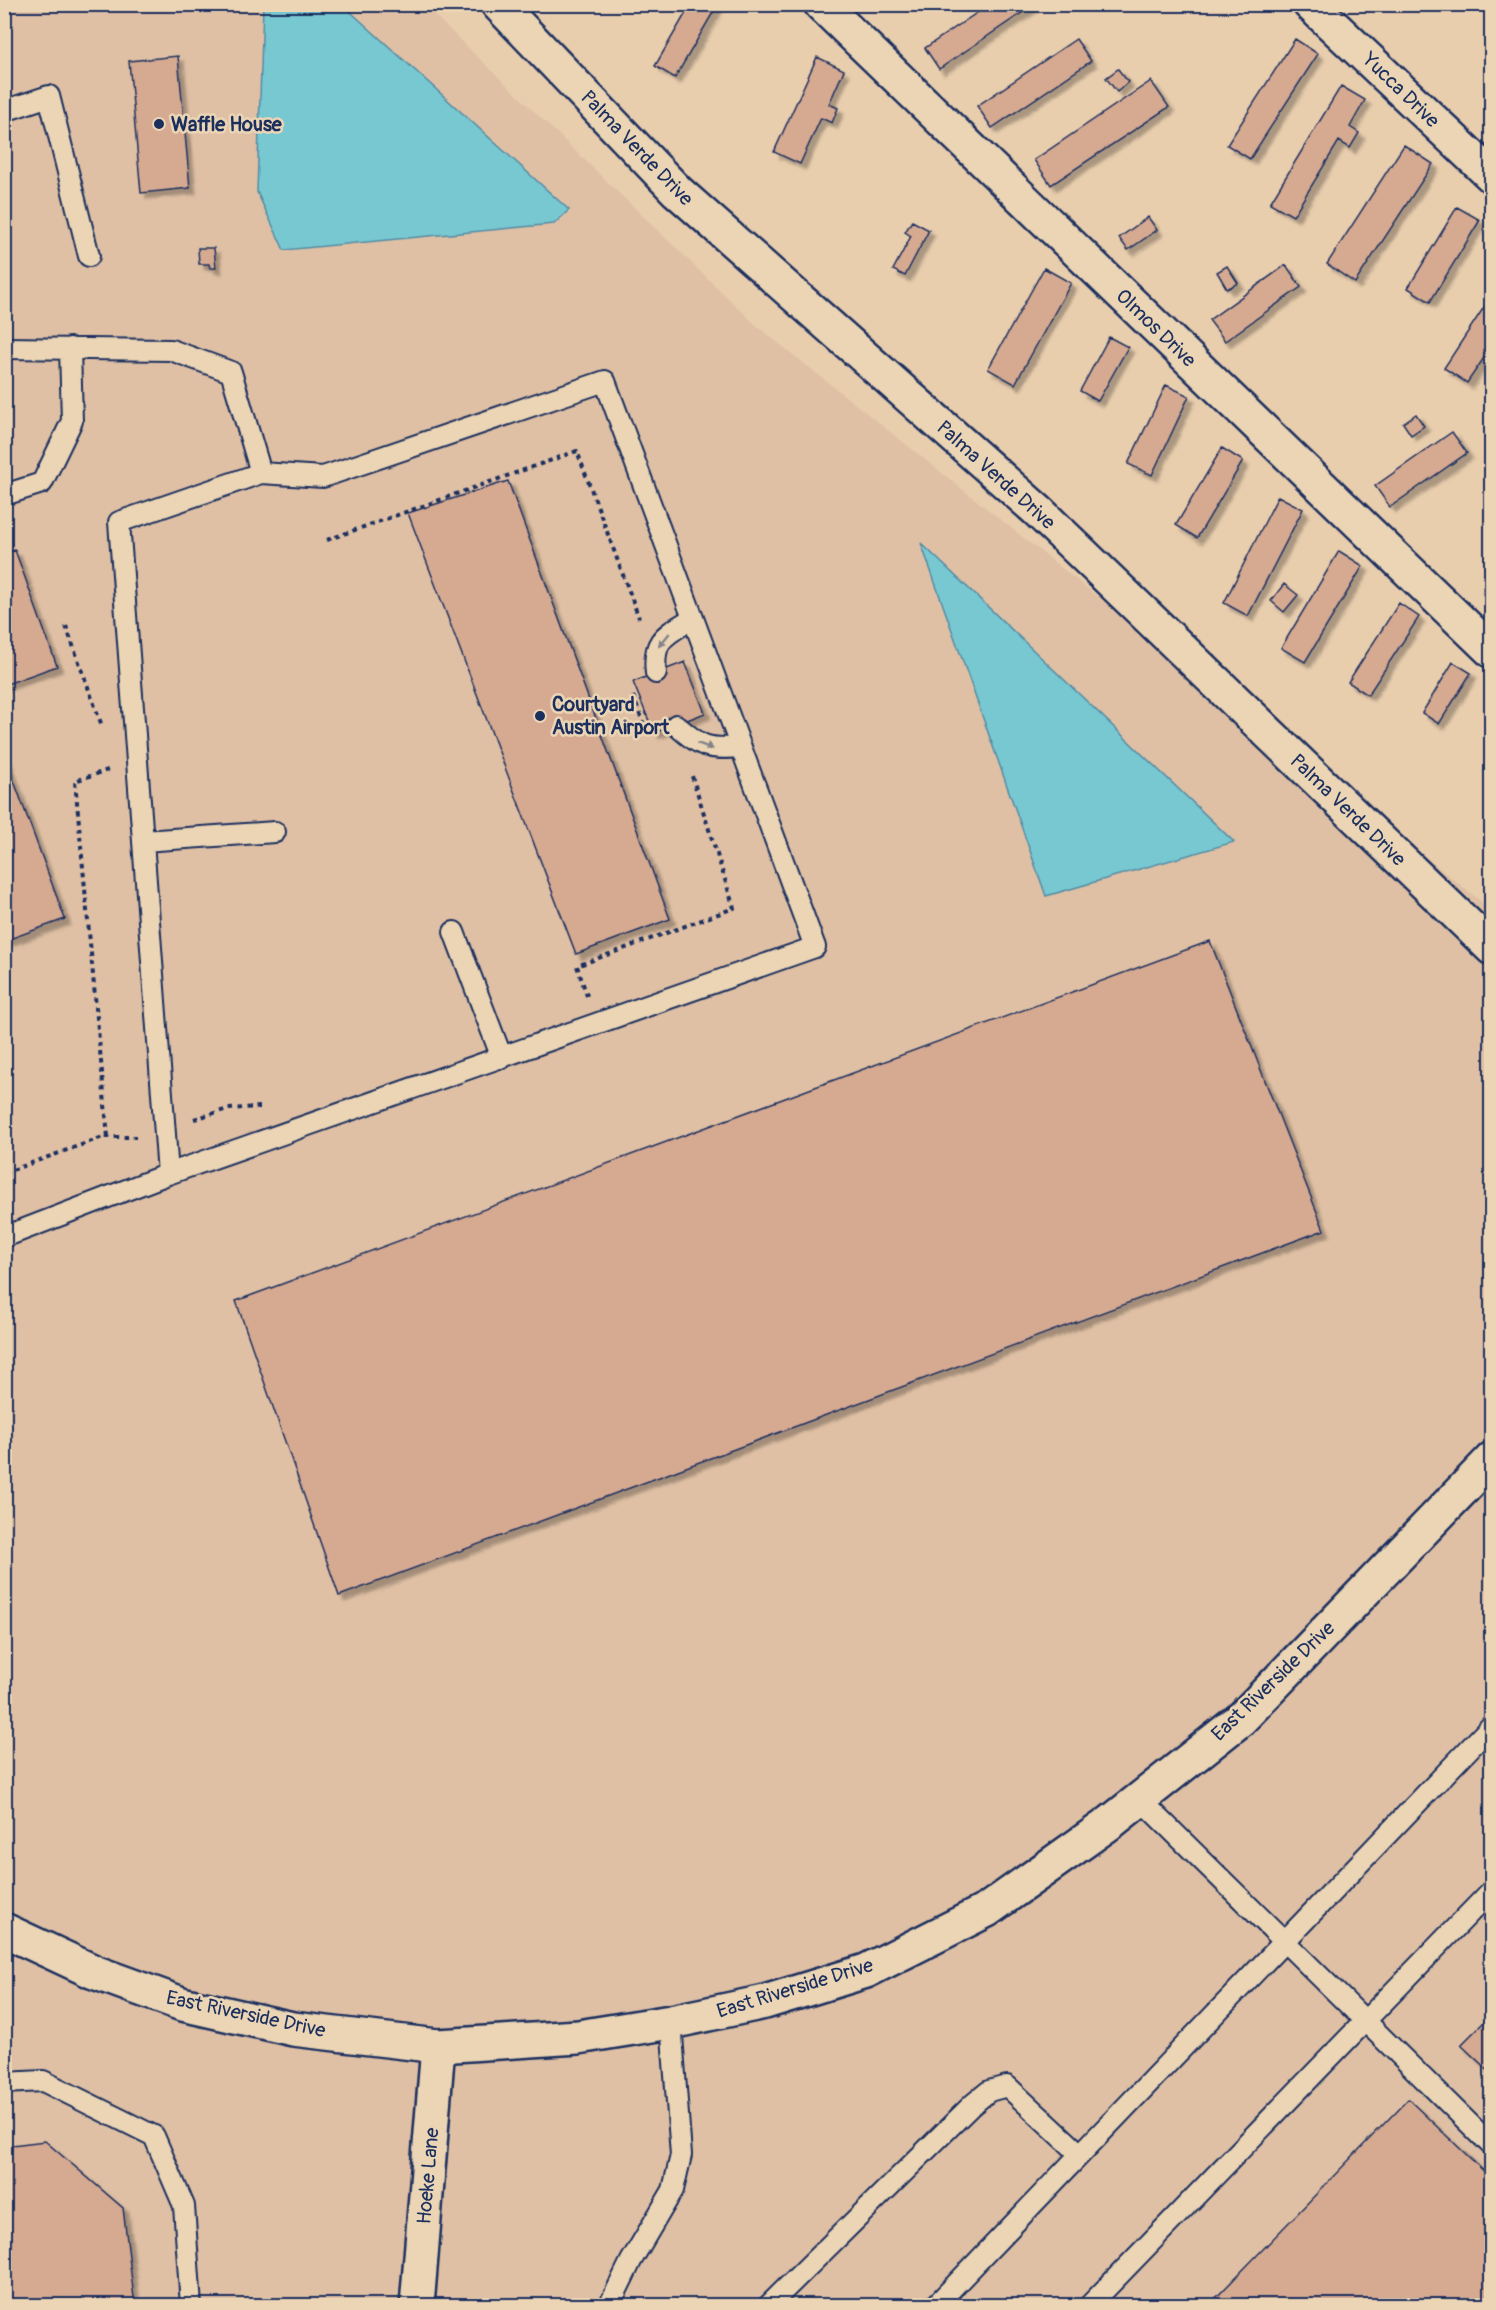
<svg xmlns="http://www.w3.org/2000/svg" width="1496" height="2310" font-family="Pangolin,sans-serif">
	<defs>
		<filter id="shadow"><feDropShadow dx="5.5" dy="5.5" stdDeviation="1.5" flood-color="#0004"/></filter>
	</defs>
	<rect width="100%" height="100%" fill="#e9ceae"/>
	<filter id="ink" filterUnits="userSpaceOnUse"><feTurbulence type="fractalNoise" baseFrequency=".0167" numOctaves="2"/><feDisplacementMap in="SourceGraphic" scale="12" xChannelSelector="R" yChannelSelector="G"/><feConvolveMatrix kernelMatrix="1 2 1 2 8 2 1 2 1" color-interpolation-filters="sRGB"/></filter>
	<g filter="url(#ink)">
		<path fill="#dfc0a4" d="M5,5H424L757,326L1491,909V2305H5Z"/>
		<path fill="#78c8d2" stroke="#538ba4" stroke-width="1.5" d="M263,5H343L569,210L554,224L284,250L257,192Z
			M921,543L1234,842L1046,896Z"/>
		<path fill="#d6a991" stroke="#1b2f5e" stroke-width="1.5" filter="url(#shadow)" d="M691,4H718L675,78L655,66Z
			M990,4H1035L939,69L925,48Z
			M1076,39L1091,61L992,128L977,106Z
			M1295,39L1318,54L1250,159L1227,145Z
			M178,56L190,188L141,193L129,61Z
			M817,57L844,70L829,104L838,108L832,123L821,118L800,164L774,152Z
			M1118,69L1128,82L1117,92L1106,78Z
			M1151,81L1169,107L1051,185L1034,160Z
			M1341,86L1365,100L1350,127L1359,133L1350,148L1339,141L1293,216L1270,203Z
			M1404,145L1433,164L1355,283L1327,264Z
			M1457,207L1480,220L1430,302L1408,288Z
			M1148,217L1157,230L1128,250L1119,238Z
			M912,221L929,230L905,276L893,270L911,236L905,232Z
			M198,248H214L216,268H210L209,264H199Z
			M1286,265L1301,287L1225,341L1209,320Z
			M1227,266L1238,283L1227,289L1217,272Z
			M1044,268L1071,283L1015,384L988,369Z
			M1492,295V346L1467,383L1444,368Z
			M1109,337L1128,347L1098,401L1080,391Z
			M1166,385L1189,396L1152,475L1128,464Z
			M1416,414L1424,426L1411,435L1403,423Z
			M1452,432L1467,453L1390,507L1375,486Z
			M1222,448L1243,461L1197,538L1176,525Z
			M508,481L670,919L576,954L408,513Z
			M1278,496L1303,509L1248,616L1224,603Z
			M15,550L57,666L4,685V554Z
			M1339,551L1363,566L1305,662L1281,648Z
			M1284,584L1298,595L1284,612L1271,601Z
			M1492,588V604L1484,593Z
			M1399,603L1419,617L1368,695L1348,682Z
			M685,662L705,713L654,733L633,682Z
			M1453,662L1471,673L1439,724L1422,713Z
			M4,754L65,919L4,941Z
			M1210,941L1324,1230L339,1596L236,1301Z
			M1492,2014V2074L1461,2045Z
			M1408,2099L1492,2179V2306H1208Z
			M45,2141L123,2208L135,2306H4V2146Z"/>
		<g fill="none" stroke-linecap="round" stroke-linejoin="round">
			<defs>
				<path id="service" d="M4,111L49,96L89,256
					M4,348L171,350L231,372L261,473L119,522L168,1174
					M4,495L42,483L72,421L70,348
					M656,673C652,638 666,635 693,618
					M676,725C701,747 707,750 741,747
					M143,841L275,832
					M454,932L502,1058
					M4,1237L168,1174L815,947L605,381L323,477L261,473
					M1140,1799L1492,2146
					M4,2083L43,2081L154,2136L184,2206L191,2306
					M609,2306L631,2261L673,2190L681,2155L671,2022
					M768,2306L972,2105L989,2091L1007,2086L1080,2154
					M935,2306L1492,1725
					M1089,2306L1492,1890"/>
				<path id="minor" d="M498,4L677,191L1038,511L1492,948
					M821,4L1492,651
					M1310,4L1492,176
					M417,2306L438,2046"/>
				<path id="secondary" d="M4,1930L94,1972L182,2004L293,2029L438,2046L578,2037L671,2022L765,2002L866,1971L987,1910L1111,1822L1241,1719L1492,1459"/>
			</defs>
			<use href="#service" stroke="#1b2f5e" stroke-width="24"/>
			<use href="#minor" stroke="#1b2f5e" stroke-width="38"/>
			<use href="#secondary" stroke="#1b2f5e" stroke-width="38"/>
			<path stroke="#1b2f5e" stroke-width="4" stroke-dasharray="4.5 4.5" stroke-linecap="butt" d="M327,540L577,451L639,618
				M66,626L102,726
				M633,696L645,728
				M108,770L75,781L108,1137
				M587,996L577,966L734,908L691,773
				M194,1119L228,1109L260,1107
				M4,1173L103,1137H136"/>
			<use href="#service" stroke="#ebd5b4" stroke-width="20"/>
			<use href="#minor" stroke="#ebd5b4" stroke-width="33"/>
			<use href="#secondary" stroke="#ebd5b4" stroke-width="33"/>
		</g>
		<defs><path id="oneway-solid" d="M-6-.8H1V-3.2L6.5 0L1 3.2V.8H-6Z" transform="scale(1.5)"/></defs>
		<g fill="#838289">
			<use href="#oneway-solid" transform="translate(664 640) rotate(129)"/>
			<use href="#oneway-solid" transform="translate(705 746) rotate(20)"/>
		</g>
	</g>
	<g fill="#1b2f5e" stroke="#ebd5b4" stroke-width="2">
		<circle cx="159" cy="124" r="6"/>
		<circle cx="540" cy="716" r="6"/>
	</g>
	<g text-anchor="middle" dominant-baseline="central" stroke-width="5" stroke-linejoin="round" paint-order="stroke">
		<g font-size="20" fill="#1b2f5e" stroke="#ebd5b4">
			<text transform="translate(1401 90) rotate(44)">Yucca Drive</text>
			<text transform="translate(637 148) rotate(46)">Palma Verde Drive</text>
			<text transform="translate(1156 328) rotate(44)">Olmos Drive</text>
			<text transform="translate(996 475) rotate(42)">Palma Verde Drive</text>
			<text transform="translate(1348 810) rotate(44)">Palma Verde Drive</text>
			<text transform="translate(1273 1681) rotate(-44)">East Riverside Drive</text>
			<text transform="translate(795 1988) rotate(-17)">East Riverside Drive</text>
			<text transform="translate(246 2014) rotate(12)">East Riverside Drive</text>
			<text transform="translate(428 2176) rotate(-85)">Hoeke Lane</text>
		</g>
		<g font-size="20" font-weight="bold" fill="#1b2f5e" stroke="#ebd5b4" text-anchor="start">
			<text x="171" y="124">Waffle House</text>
			<text x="552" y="704">Courtyard<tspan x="552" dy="23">Austin Airport</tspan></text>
		</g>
	</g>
	<rect width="1496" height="2310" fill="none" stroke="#ebd5b4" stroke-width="24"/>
	<rect x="12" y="12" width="1472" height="2286" fill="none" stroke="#1b2f5e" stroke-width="2" filter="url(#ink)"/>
</svg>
